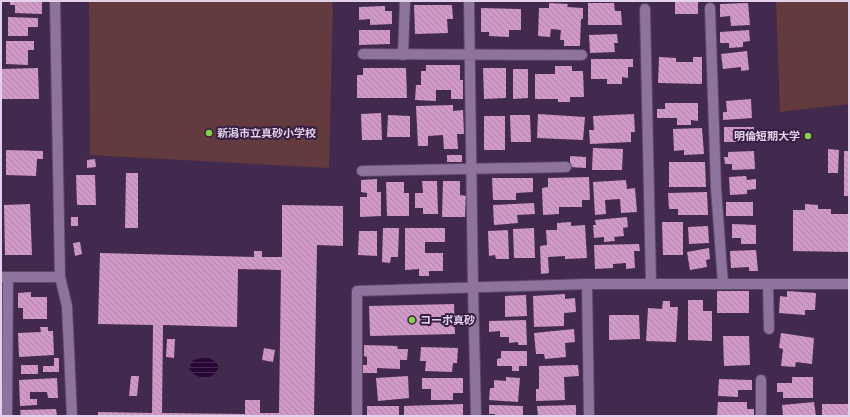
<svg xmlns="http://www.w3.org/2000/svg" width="850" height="417" font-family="'Varela Round','Noto Sans JP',sans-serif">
	<defs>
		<pattern id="water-rules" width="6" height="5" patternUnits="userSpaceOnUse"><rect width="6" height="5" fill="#270735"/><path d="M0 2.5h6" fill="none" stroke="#462a52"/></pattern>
		<pattern id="building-back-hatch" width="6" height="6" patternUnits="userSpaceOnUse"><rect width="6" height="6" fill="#d19ac6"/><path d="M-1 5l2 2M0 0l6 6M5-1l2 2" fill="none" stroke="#ae83a6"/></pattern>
	</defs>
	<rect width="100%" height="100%" fill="#42294e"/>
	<path fill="#633a3e" d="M89,1H333L329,168L90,155Z
		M776,1H849V104L780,112Z"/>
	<path fill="url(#water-rules)" d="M207,357L216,362L219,367C212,382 198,380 189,369L193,360Z"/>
	<path fill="url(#building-back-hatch)" fill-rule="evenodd" d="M10,1H42V14L15,13V5H10Z
		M675,1H698V14H675Z
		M549,3L568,4L567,7L583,8V19H581L580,46H564V40H560L561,30L551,29L550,37L538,36L539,8H549Z
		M588,3H614L615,11H621L622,25H588Z
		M748,3L750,25L731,26L730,16L720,17V4Z
		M414,5H452L453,19H447L448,33L415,34Z
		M385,6V11H392V24L370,25V19L359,20V7Z
		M481,8L521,9V30H509V37L489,36V32H481Z
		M8,17L38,18V27H28V36H8Z
		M359,30H390V44L359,45Z
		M749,30L750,41L743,42V47L729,48V43H720V32Z
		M617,34L618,43H614L615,52L590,53L589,35Z
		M6,41H34V50H28V65L6,64Z
		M747,51L749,70L741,71V67L723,69L721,54Z
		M659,57L676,58V62H693V57H702V84L658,83Z
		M591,59H633V67H628V78L622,77V84H607V79H591Z
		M426,65H460V80H463V99H451V90H436V101L415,100L416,85H421V71H426Z
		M555,66H572V71H583L584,97H570V102H558V99H535V74H555Z
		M38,68L39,99H1V69Z
		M363,68H406L407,98H357V75H363Z
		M483,68H506V98L484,99Z
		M513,69H528V98L513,99Z
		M751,99L752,118L723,120V112H727L726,101Z
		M665,103H698V121L691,120V125H677V118H657V109H665Z
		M453,105V111L463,110L464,134H457L458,149H444L443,135L428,136V146H418L416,106Z
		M381,113L382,140H362L361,114Z
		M538,114L585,117L583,140L537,138Z
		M634,114L635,132H631V142L590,144L589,130H594L593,116Z
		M388,115L410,116V137H387Z
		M510,115H530L531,142H511Z
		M484,116H505V150H484Z
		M724,127H754V142H724Z
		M702,128L704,154L684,155V150L674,151L673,129Z
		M593,148L623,149L622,170H592Z
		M828,149L839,150L838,173H828Z
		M6,150L43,151V159H37L36,176L6,175Z
		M754,151L755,169L732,170V164H725L724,157H728V152Z
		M844,151H849V196H844Z
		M447,155H462V162H447Z
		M570,156L586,157V168L570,167Z
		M95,159L96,167L87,168V160Z
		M669,162H705L706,187H669Z
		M126,173H138V228H125Z
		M76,175H95L96,205H77Z
		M746,176L747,180L756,179V189L747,190V194L730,195L729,177Z
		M589,177L590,200H582V207H559V214L543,215L542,188L548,187V178Z
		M492,178H533V192L516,193V200H493Z
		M377,179V192H381V216L360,217V197H367V193L361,192V180Z
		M626,180L627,189L635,188L637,212L621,213L620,199L605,200L606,214L595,215L593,182Z
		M422,181H437L438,214H423V208H415V193H423Z
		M443,181H460V195L466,196L465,217H442Z
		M386,182H404V193H409V216H387Z
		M707,192L708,215H678V209H669L668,193Z
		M726,202H753V216H726Z
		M534,203L535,214L517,215L518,223L494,225L493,205Z
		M30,204L32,255H5L4,205Z
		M805,204L818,205V209H831V214H849V252L793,251V210H805Z
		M282,205L343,206V246L317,245L314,416H98V412L152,413L153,325L98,324L100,253L254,257V251H262V257H282ZM238,269L281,270L279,413H260V400H245V414L162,413L163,325L237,327Z
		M71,217H78V226H71Z
		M627,217L628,227L623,228L624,236L614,237L615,241L604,242V237L594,238L593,225H596L595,220Z
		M571,222V226L585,225L587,258L565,259V256L548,257L549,273L541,274L540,246L547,245L546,230H557V223Z
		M662,222H683V255H663Z
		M732,224L756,225V244H741V238H732Z
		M708,226L709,243L689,244L688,227Z
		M383,228H399L398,257H391L390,263L382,262Z
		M405,228H445V242H425V253H443V271H429V276H419V269L405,270Z
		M534,228L535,258H514L513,229Z
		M508,230L509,259H496L495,255L489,256L488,231Z
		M359,231H377V256L358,255Z
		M80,242L82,254L75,256L73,243Z
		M639,244L640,251H634L635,268L626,269V263L613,264V268L595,269L594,245Z
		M709,248L710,259L706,260L707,267L690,270L687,252Z
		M756,250L758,271H749V267L731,268L730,251Z
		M717,291H749V313H717Z
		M787,291L816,293L815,310H805V315L779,313L780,296L787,297Z
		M31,292V297H47V319H23V308H18V293Z
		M565,294V299L575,298L576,312L564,313V326L534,327L533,296Z
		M526,295L527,316L505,317V296Z
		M688,300H703V311H712V341L688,340Z
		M663,301H670V307H678L676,342L646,341L648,308L662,309Z
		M454,304L455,334L370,336L369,306Z
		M609,315H639L640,339L609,340Z
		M526,320L527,345H518V342L509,343V337H500V331L489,332V321Z
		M40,327H48V331H53L54,355L19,357L18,333L41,332Z
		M574,329L575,342L565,343L566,357L545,359L544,354H536L534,333Z
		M781,333L814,338L812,364L796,362L795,367L781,366L783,349L779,348Z
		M723,336H749L750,365L724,366Z
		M167,339H175L174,358L166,357Z
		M364,345L397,346L398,349H408L407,360H400V369L377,368V373H361L362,365H367V357L364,356Z
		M421,347L458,348L457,363H453L452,372L425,371L426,361H420Z
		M264,348L275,350L273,362L262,360Z
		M501,351H527V366H519V371H512V366H497V359L501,358Z
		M54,358H59V372H43V366H54Z
		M21,365H38V374H21Z
		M578,365L579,376L564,377L565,400L536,401V389H539V366Z
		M131,376H139L137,396H129Z
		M408,376L409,398L378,401L376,378Z
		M506,377L520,378L518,402L489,400L490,388H494V380L506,381Z
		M792,377H813V398H783V392H777V383H792Z
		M57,378L58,398H48L47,392H30V399H37V405L20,406L19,380Z
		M422,378H463V393H453V400H431V389H422Z
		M719,379L752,380V390H738V397L718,396Z
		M718,402H747V409H754V416H717Z
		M814,402L816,416H783L782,405Z
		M463,404V416H404V406Z
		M822,404H849V416H822Z
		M489,405L523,406V416H495V414H489Z
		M576,405V416H538L537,406Z
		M367,406H399V416H367Z
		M56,409L57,416H21L20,410Z"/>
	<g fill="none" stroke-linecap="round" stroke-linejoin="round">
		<defs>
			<path id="minor" d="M55,1L60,277L67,306L72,416
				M469,1L473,288L476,416
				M710,8L716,188L723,284
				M645,9L651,284
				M363,54L582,55
				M403,55L405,1
				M362,171L566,167
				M1,277H60
				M587,284L589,416
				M768,284L769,329
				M7,416L8,277
				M357,416V291L587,284H849
				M761,416V380"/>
		</defs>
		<use href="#minor" stroke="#5c4766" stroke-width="12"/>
		<use href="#minor" stroke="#8e739d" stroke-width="10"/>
	</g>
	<g fill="#86cf4b" stroke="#371f43" stroke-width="1.5">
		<circle cx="209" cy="133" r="4"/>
		<circle cx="808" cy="136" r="4"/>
		<circle cx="412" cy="320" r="4"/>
	</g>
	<g text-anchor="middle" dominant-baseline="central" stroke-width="4" stroke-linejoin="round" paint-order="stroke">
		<g font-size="11" font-weight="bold" fill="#e2d3ea" stroke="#371f43" text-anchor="start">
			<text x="217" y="133">新潟市立真砂小学校</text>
			<text x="800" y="136" text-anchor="end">明倫短期大学</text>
			<text x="420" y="320">コーポ真砂</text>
		</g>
	</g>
	<rect width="850" height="417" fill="none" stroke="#e2d3ea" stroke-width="4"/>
</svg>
